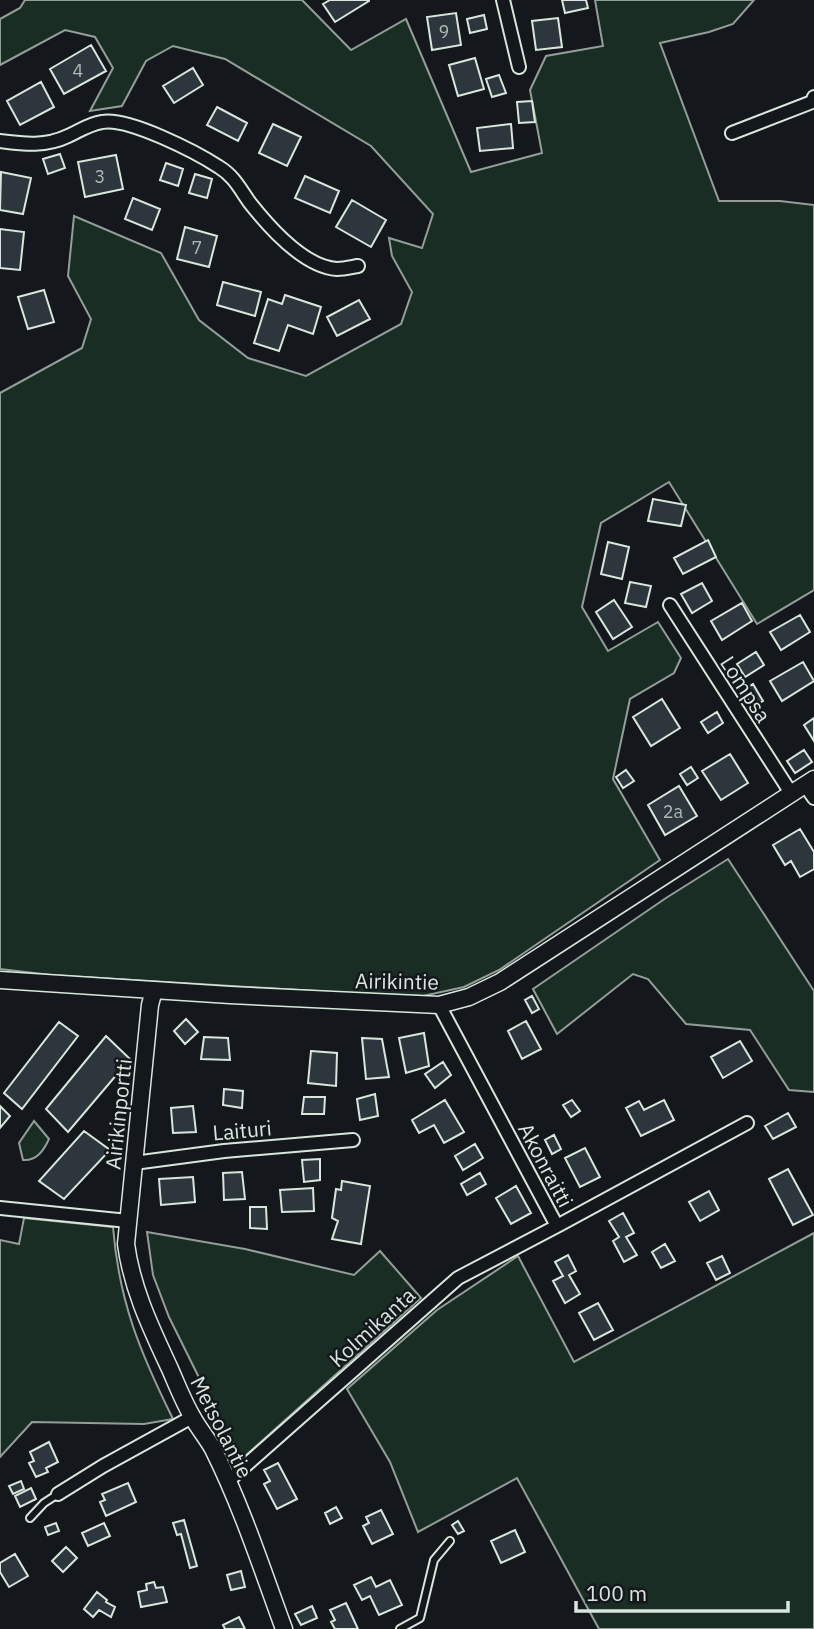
<svg xmlns="http://www.w3.org/2000/svg" width="814" height="1629" font-family="'IBM Plex Sans',sans-serif">
	<rect width="100%" height="100%" fill="#14181c"/>
	<path fill="#1a2d24" stroke="#939e99" stroke-width="2" d="M25,0H302L351,50L406,19L471,172L542,153L530,90L546,56L603,46L595,0H754L733,24L709,32L660,43L719,201H780L814,205V590L757,624L669,482L601,523L582,607L608,651L658,622L681,658L674,673L630,699L613,779L660,860L499,970L464,987L423,996L332,992L51,975L0,969V393L82,348L91,319L68,276L74,216L161,253L199,320L248,358L306,376L401,324L412,292L392,256L389,238L422,248L433,214L371,146L225,59L173,46L146,61L122,106L90,111L113,68L95,37L65,30L0,65V19L20,8Z
		M728,859L814,991V1092L789,1090L750,1030L686,1024L648,979L633,974L557,1034L533,989L666,898Z
		M34,1121L49,1139C44,1150 37,1161 23,1160L19,1143Z
		M24,1218L113,1227C119,1302 140,1352 173,1419L144,1424L32,1422L0,1457V1240L19,1244Z
		M147,1232L245,1249L354,1275L380,1251L421,1298L242,1459L215,1410L169,1317L153,1275Z
		M814,1233V1629H599L517,1478L418,1532L390,1462L347,1389L437,1310L518,1256L574,1362Z"/>
	<path fill="#2c363c" stroke="#d8e6dc" stroke-width="2" d="M330,0H369V1L335,22L323,4Z
		M562,0H586L588,8L565,13Z
		M456,13L461,45L432,50L427,17Z
		M484,15L487,29L470,33L467,19Z
		M558,18L562,47L536,50L532,21Z
		M91,45L106,71L64,94L50,69Z
		M475,58L484,89L458,96L449,65Z
		M193,68L203,85L174,103L163,86Z
		M499,75L506,93L492,97L486,79Z
		M41,82L54,107L20,125L7,101Z
		M532,101L535,122L519,123L517,102Z
		M217,107L247,123L238,141L207,125Z
		M273,124L301,137L287,166L259,153Z
		M511,124L513,148L480,151L477,128Z
		M60,154L65,168L48,174L43,159Z
		M116,155L123,189L85,197L78,162Z
		M166,163L183,169L178,186L160,180Z
		M1,172L31,178L23,214L0,210Z
		M195,174L212,179L207,198L189,193Z
		M305,176L339,191L330,213L295,198Z
		M133,198L160,209L152,230L125,219Z
		M352,200L386,220L371,247L336,227Z
		M185,227L217,236L209,267L177,259Z
		M0,229L24,232L20,270L0,268Z
		M223,282L261,292L255,316L217,305Z
		M44,290L54,322L28,329L18,297Z
		M285,295L321,307L313,334L288,325L279,351L254,343L268,299L282,304Z
		M359,300L370,319L337,336L327,317Z
		M653,499L686,505L681,526L648,521Z
		M708,540L716,557L683,574L674,558Z
		M608,542L629,547L622,579L601,574Z
		M630,582L651,586L646,607L625,603Z
		M702,583L712,601L692,613L681,594Z
		M614,600L632,627L613,639L596,612Z
		M742,603L752,621L722,640L711,621Z
		M800,615L810,632L781,650L770,632Z
		M756,652L764,665L745,677L737,664Z
		M803,662L814,681L782,701L770,681Z
		M753,684L763,701L753,707L743,691Z
		M662,699L680,728L651,746L633,717Z
		M717,712L723,723L708,733L701,722Z
		M814,718V741L804,725Z
		M804,750L812,762L795,773L787,761Z
		M730,754L748,783L721,800L702,771Z
		M691,767L698,778L687,785L680,774Z
		M626,770L634,781L623,788L616,777Z
		M679,786L697,816L665,835L648,805Z
		M800,829L814,852V869L800,877L791,861L785,865L773,845Z
		M532,996L539,1009L532,1013L525,1000Z
		M186,1019L198,1032L185,1044L174,1031Z
		M526,1021L541,1049L522,1059L508,1031Z
		M59,1022L78,1036L22,1109L4,1093Z
		M424,1033L429,1066L406,1073L399,1038Z
		M106,1036L130,1059L68,1132L46,1109Z
		M204,1037L228,1038L230,1060L201,1059Z
		M362,1038L382,1039L389,1077L366,1079Z
		M740,1041L752,1061L723,1078L711,1057Z
		M311,1051L337,1053L336,1086L308,1083Z
		M443,1062L451,1075L435,1088L425,1074Z
		M224,1089L243,1091L242,1108L223,1105Z
		M375,1094L378,1116L360,1120L357,1099Z
		M304,1097H325L324,1114H302Z
		M445,1100L464,1132L444,1143L434,1125L419,1133L412,1120Z
		M572,1100L580,1111L571,1117L563,1105Z
		M664,1100L674,1120L641,1136L626,1108L639,1101L644,1110Z
		M0,1106L10,1116L0,1128Z
		M193,1106L196,1132L173,1133L171,1108Z
		M788,1113L796,1127L773,1139L765,1126Z
		M84,1131L110,1150L64,1199L39,1181Z
		M554,1135L561,1149L552,1154L545,1140Z
		M475,1144L483,1158L463,1170L455,1156Z
		M585,1148L600,1177L580,1187L565,1158Z
		M320,1159V1180L304,1182L302,1160Z
		M788,1169L813,1215L793,1225L769,1179Z
		M242,1172L245,1199L224,1200L223,1173Z
		M480,1173L486,1184L467,1195L461,1184Z
		M193,1177L195,1202L161,1205L159,1179Z
		M342,1181L370,1186L361,1244L332,1239L338,1221L332,1218L336,1189L341,1190Z
		M516,1186L531,1213L511,1224L496,1198Z
		M313,1188L314,1211L282,1212L280,1190Z
		M709,1191L719,1210L700,1221L689,1202Z
		M250,1207H266L267,1229L250,1228Z
		M623,1213L634,1233L626,1237L637,1255L624,1262L613,1241L619,1237L609,1221Z
		M665,1244L675,1261L661,1268L652,1252Z
		M568,1255L576,1271L569,1275L580,1294L565,1303L553,1281L563,1276L555,1262Z
		M722,1256L730,1273L716,1280L707,1263Z
		M598,1303L613,1330L594,1340L579,1313Z
		M49,1442L58,1462L46,1468L48,1472L36,1477L29,1463L34,1461L30,1452Z
		M278,1463L297,1499L277,1509L264,1484L270,1481L264,1470Z
		M21,1481L24,1489L13,1494L9,1486Z
		M128,1483L136,1502L106,1516L100,1502L105,1500L102,1494Z
		M31,1488L36,1499L20,1507L15,1496Z
		M336,1507L342,1518L330,1524L325,1513Z
		M381,1510L393,1534L372,1544L363,1526L369,1523L366,1517Z
		M184,1520L197,1566L190,1568L181,1534L177,1535L173,1523Z
		M458,1521L464,1531L458,1534L452,1525Z
		M56,1523L59,1531L48,1535L45,1527Z
		M104,1523L110,1536L88,1546L82,1533Z
		M515,1530L525,1552L501,1563L491,1541Z
		M66,1547L77,1558L63,1572L52,1561Z
		M15,1554L28,1576L9,1587L0,1572V1563Z
		M241,1571L245,1587L231,1590L227,1575Z
		M371,1577L376,1587L390,1580L402,1605L379,1615L370,1596L362,1600L354,1585Z
		M154,1582L156,1588L163,1587L167,1602L141,1607L138,1592L147,1590L146,1584Z
		M97,1592L107,1600L106,1602L115,1607L111,1617L99,1610L93,1617L84,1609Z
		M346,1603L358,1629H335L331,1622L335,1620L330,1610Z
		M312,1606L317,1618L301,1625L295,1614Z
		M239,1617L245,1629H225L223,1625Z"/>
	<g fill="none" stroke-linecap="round" stroke-linejoin="round">
		<defs>
			<path id="service" d="M30,1518L44,1503L58,1494
				M400,1629L420,1618L434,1560L450,1541"/>
			<path id="minor" d="M503,0L519,67
				M732,133L812,102L814,97
				M0,141C24,144 45,147 68,136C79,131 89,124 102,122C128,117 196,152 219,167C234,176 240,189 250,203C269,227 304,267 337,269C344,269 352,267 358,266
				M670,605L791,793
				M805,785L814,798
				M439,1005L557,1226L747,1123
				M134,1163L224,1151L353,1140
				M0,1208L128,1221
				M228,1481L458,1278L557,1226
				M58,1494L103,1466L192,1417"/>
			<path id="tertiary" d="M0,980L230,995L439,1005L469,997L500,982L814,779
				M154,990L150,1005L126,1244C132,1289 151,1328 170,1369C177,1385 184,1403 193,1418C199,1429 207,1438 213,1449C242,1507 262,1569 284,1629"/>
		</defs>
		<use href="#service" stroke="#d8e6dc" stroke-width="10"/>
		<use href="#minor" stroke="#d8e6dc" stroke-width="16"/>
		<use href="#tertiary" stroke="#d8e6dc" stroke-width="19"/>
		<use href="#service" stroke="#14181c" stroke-width="6"/>
		<use href="#minor" stroke="#14181c" stroke-width="12"/>
		<use href="#tertiary" stroke="#14181c" stroke-width="16"/>
	</g>
	<g text-anchor="middle" dominant-baseline="central" stroke-width="5" stroke-linejoin="round" paint-order="stroke">
		<g font-size="18" fill="#adbab4">
			<text x="444" y="31">9</text>
			<text x="78" y="70">4</text>
			<text x="100" y="176">3</text>
			<text x="197" y="247">7</text>
			<text x="673" y="811">2a</text>
		</g>
		<g font-size="21" fill="#d8e6dc" stroke="#14181c">
			<text transform="translate(746 689) rotate(57)">Lompsa</text>
			<text transform="translate(397 981) rotate(1)">Airikintie</text>
			<text transform="translate(118 1114) rotate(-84)">Airikinportti</text>
			<text transform="translate(242 1130) rotate(-5)">Laituri</text>
			<text transform="translate(546 1165) rotate(62)">Akonraitti</text>
			<text transform="translate(372 1327) rotate(-42)">Kolmikanta</text>
			<text transform="translate(222 1427) rotate(63)">Metsolantie</text>
		</g>
	</g>
	<path d="M576 1601v10h212v-10" fill="none" stroke="#d8e6dc" stroke-width="3.5"/>
	<text x="586" y="1601" font-size="21" fill="#d8e6dc" stroke="#14181c" stroke-width="5" paint-order="stroke">100 m</text>
</svg>
